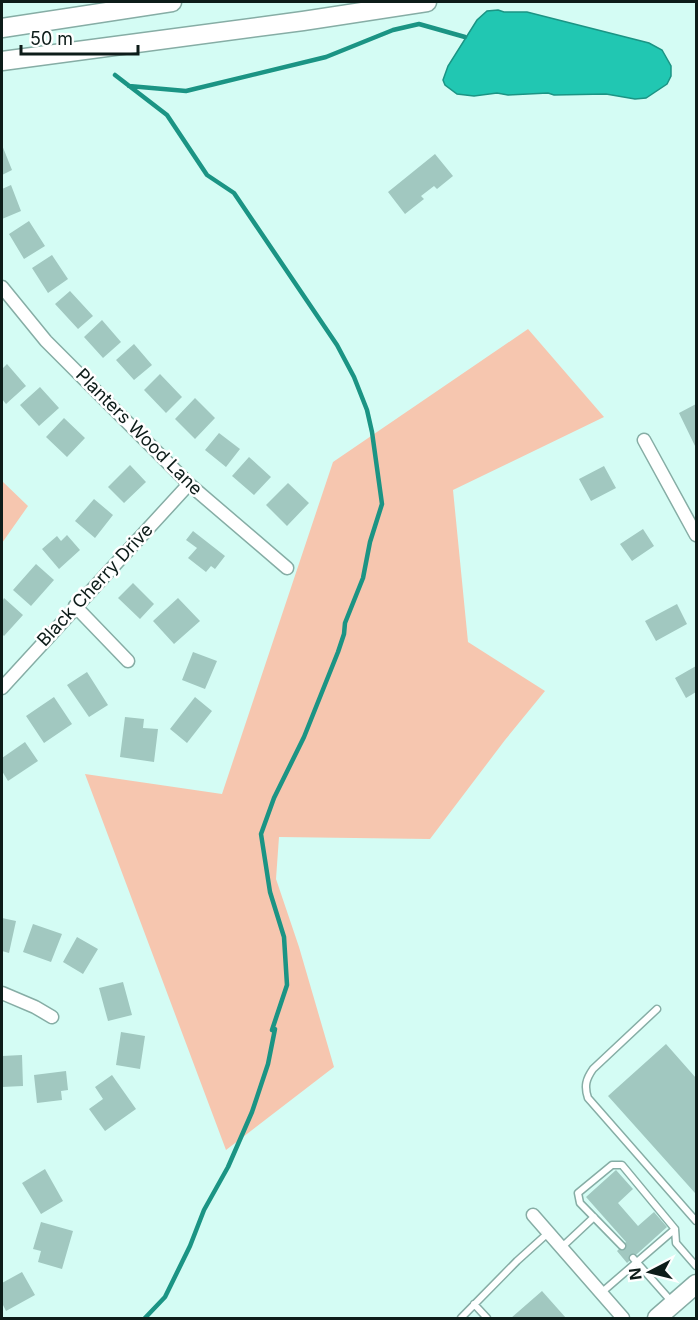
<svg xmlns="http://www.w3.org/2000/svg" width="698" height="1320" font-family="Inter,sans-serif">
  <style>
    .green { fill: #f6c6af }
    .water { fill: #21c7b2; stroke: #1b9484; stroke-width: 1.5 }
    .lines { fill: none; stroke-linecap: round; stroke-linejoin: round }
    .stream { stroke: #1b9484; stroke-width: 4.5 }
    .building { fill: #a1c8c0 }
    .lane-casing { stroke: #86ada5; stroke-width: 9 }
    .street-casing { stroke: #86ada5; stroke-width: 15 }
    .secondary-casing { stroke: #86ada5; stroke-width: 21 }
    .lane { stroke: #fff; stroke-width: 6 }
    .street { stroke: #fff; stroke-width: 12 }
    .secondary { stroke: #fff; stroke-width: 18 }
    .labels { text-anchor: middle; stroke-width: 5; stroke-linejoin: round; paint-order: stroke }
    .street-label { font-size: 18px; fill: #0d1c19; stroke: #fff }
  </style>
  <rect width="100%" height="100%" fill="#d4fcf4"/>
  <path class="green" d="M528,329L604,417L453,490L468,642L545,691L505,740L430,839L279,837L276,879L299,947L334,1067L226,1150L85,774L222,794L333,462Z
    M2,481L28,506L2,543Z"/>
  <path class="water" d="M498,10L504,12H527L649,43L662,50L671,66V76L667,84L646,98L635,99L606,94L554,95L548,93L508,95L497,93L474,96L457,94L445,85L443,80L448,66L477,20L487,11Z"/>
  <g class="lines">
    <path class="stream" d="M115,75L167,115L207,175L234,193L337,345L354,377L367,410L372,432L382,504L370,542L363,578L345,623L344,634L338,652L304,737L274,798L261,834L270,892L284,937L287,985L272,1030L275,1029L268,1064L252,1112L228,1167L204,1210L190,1246L165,1297L145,1318
      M129,86L186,91L326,57L393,30L419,24L465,37"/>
  </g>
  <path class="building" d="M2,145L12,170L2,175Z
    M435,154L453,176L437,189L434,186L421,196L424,199L405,214L388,192Z
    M11,185L21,211L2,219V189Z
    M29,221L45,246L24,259L9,234Z
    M52,255L68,279L48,293L32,268Z
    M70,291L93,316L78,329L55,304Z
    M102,320L121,342L103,358L84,337Z
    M134,344L152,365L134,380L116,360Z
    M7,364L26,386L6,404L2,399V369Z
    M160,374L182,397L166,413L144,390Z
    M40,387L59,408L39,426L20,405Z
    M195,398L215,418L195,439L175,419Z
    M696,404V448L679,413Z
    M64,418L85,438L67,457L46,437Z
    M219,433L240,449L226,467L205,450Z
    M249,457L271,477L254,495L232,476Z
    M130,465L146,482L124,503L108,487Z
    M604,466L616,488L591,501L579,479Z
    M288,483L309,503L287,526L266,505Z
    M94,499L113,515L95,538L75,521Z
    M643,529L654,546L632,561L620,544Z
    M193,531L225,556L215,569L211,566L206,572L188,558L197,548L186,540Z
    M67,535L80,550L59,569L42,549L57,536L61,541Z
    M36,564L54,580L31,606L13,590Z
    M133,583L154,604L140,619L118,598Z
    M4,598L23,615L4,636L2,634V602Z
    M178,598L200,621L174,644L153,621Z
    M677,604L687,624L656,641L645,621Z
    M193,652L217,661L205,689L182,680Z
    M696,666V692L686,698L675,678Z
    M87,672L108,705L89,717L67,685Z
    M54,697L72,724L44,743L26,716Z
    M195,697L212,711L187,743L170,729Z
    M125,717L144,719L143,728L158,729L154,762L120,757Z
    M25,742L38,761L8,781L2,771V758Z
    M2,918L16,921L9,953L2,951Z
    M33,924L62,934L51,962L23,952Z
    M77,937L98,949L83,974L63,962Z
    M123,982L132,1015L108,1021L99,988Z
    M121,1032L145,1036L140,1069L116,1065Z
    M666,1044L696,1078V1191L695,1193L608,1096Z
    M22,1055L23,1086L2,1087V1056Z
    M66,1071L68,1090L61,1091L62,1100L37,1103L34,1075Z
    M112,1075L136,1109L105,1131L89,1109L103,1099L95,1087Z
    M45,1169L63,1201L41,1214L22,1183Z
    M616,1170L633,1189L618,1203L638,1226L654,1212L667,1227L627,1263L617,1251L626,1242L586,1197Z
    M41,1222L73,1231L62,1269L38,1262L41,1251L33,1249Z
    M22,1272L35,1295L6,1311L2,1303V1283Z
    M542,1291L566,1318H511Z"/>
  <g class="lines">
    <g class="lane-casing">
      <path id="lane" d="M657,1009L593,1069C586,1079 584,1086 588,1098L696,1221
        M622,1246L580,1203L578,1193L612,1165H622L675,1229L676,1243L696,1266
        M562,1247L594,1217
        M633,1258L671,1301
        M601,1293L675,1229
        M474,1304L487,1318
        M461,1318L517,1261L548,1233"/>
    </g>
    <g class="street-casing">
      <path id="street" d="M2,287L46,341L189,484L287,568
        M644,440L696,535
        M75,606L128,661
        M2,688L189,484
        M2,993L35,1007L52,1017
        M533,1215L623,1318"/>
    </g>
    <g class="secondary-casing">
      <path id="secondary" d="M2,28L172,2
        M2,61L303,21L427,2
        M657,1318L696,1284"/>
    </g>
    <use href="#lane" class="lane"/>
    <use href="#street" class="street"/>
    <use href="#secondary" class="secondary"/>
  </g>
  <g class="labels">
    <g class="street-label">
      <text transform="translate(139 432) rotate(45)" y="6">Planters Wood Lane</text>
      <text transform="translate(95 585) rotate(-47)" y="6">Black Cherry Drive</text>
    </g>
  </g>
  <rect width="698" height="1320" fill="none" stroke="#0d1c19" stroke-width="6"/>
  <g transform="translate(650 1272) rotate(263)" stroke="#ffffff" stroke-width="4.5" paint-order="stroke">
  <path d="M0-4.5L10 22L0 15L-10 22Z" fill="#0d1c19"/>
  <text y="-9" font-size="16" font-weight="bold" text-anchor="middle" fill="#0d1c19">N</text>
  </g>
  <path d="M21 45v9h117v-9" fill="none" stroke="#0d1c19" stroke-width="3"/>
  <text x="30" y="45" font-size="18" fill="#0d1c19" stroke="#ffffff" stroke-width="4.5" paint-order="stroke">50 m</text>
</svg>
